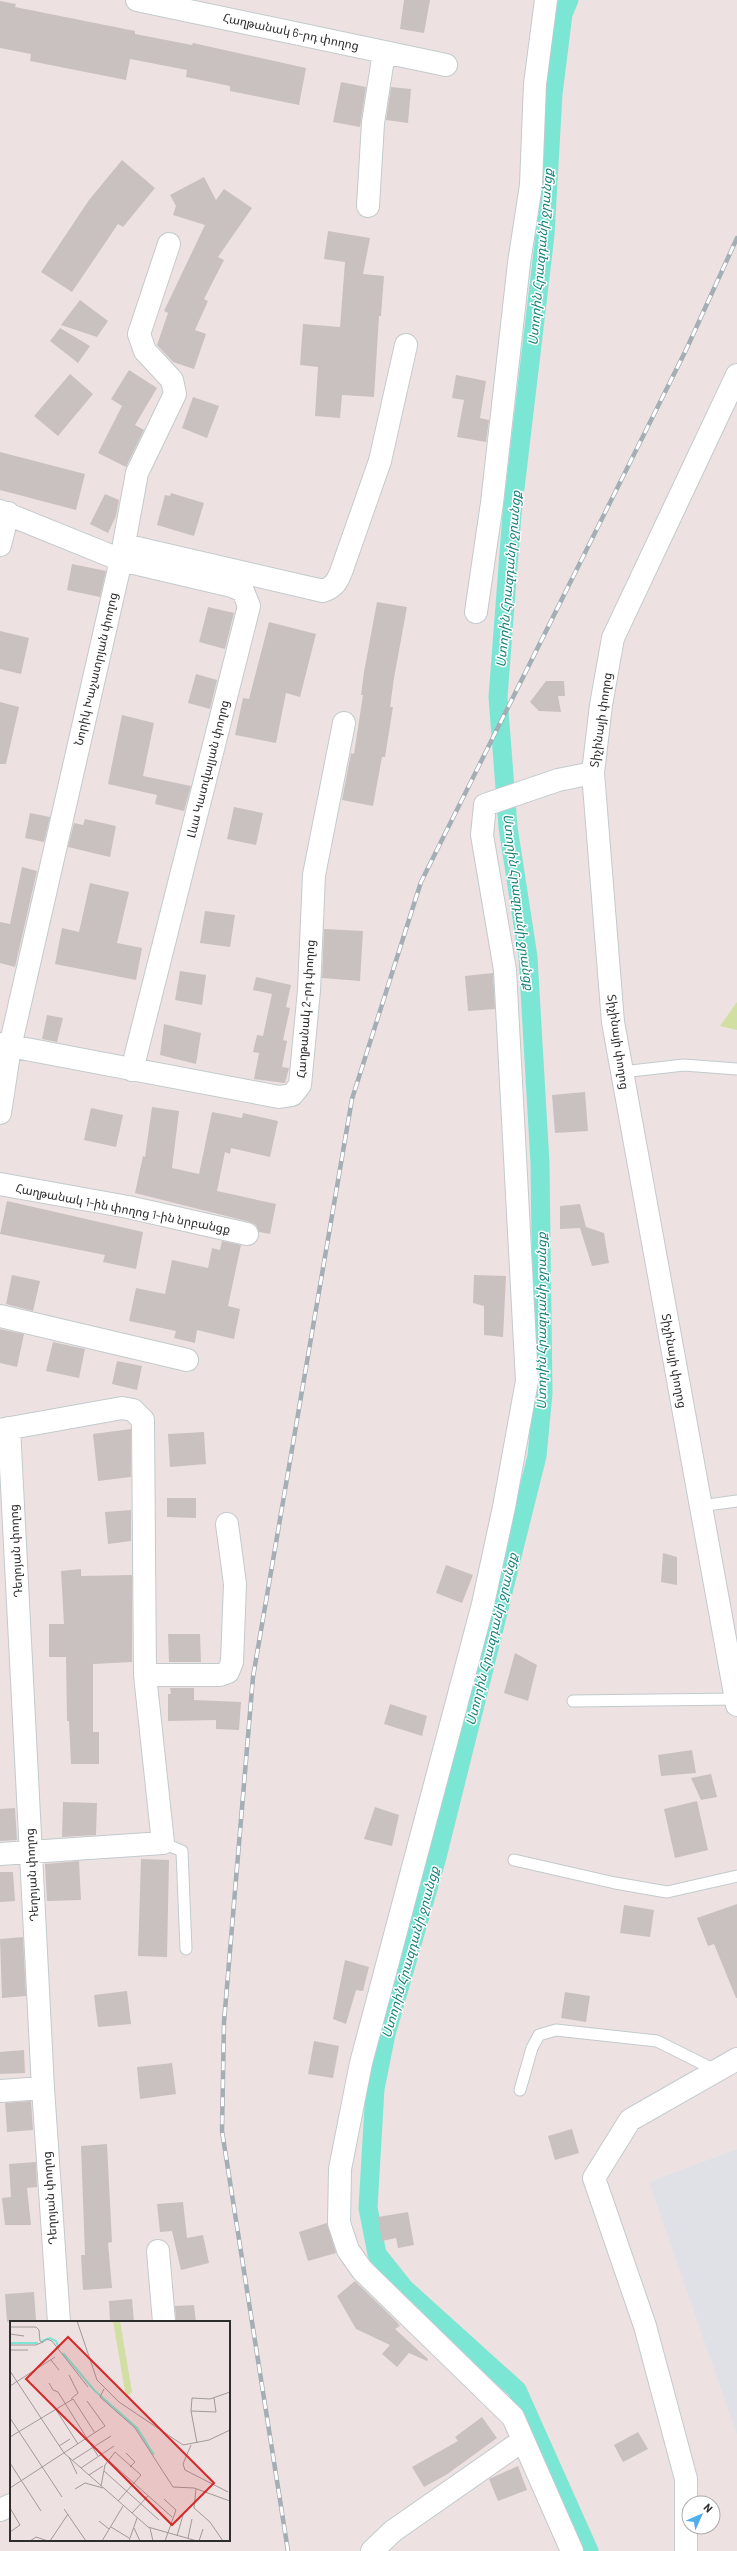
<svg xmlns="http://www.w3.org/2000/svg" width="737" height="2551" font-family="Barlow,'Noto Sans Armenian',sans-serif">
  <style>
    .industrial { fill: #e0e1e6 }
    .green { fill: #d1dfa2 }
    .lines { fill: none; stroke-linecap: round; stroke-linejoin: round }
    .canal { stroke: #7ce6d5; stroke-width: 19 }
    .building { fill: #c9c1bf }
    .service-casing { stroke: #c2cace; stroke-width: 13 }
    .minor-casing { stroke: #c2cace; stroke-width: 24 }
    .tertiary-casing { stroke: #c2cace; stroke-width: 24 }
    .service { stroke: #fff; stroke-width: 11 }
    .minor { stroke: #fff; stroke-width: 22 }
    .tertiary { stroke: #fff; stroke-width: 22 }
    .rail-casing { stroke: #a3aeb5; stroke-width: 4.5 }
    .rail { stroke: #fff; stroke-width: 3; stroke-dasharray: 9; stroke-linecap: butt }
    .labels { text-anchor: middle; stroke-width: 3; stroke-linejoin: round; paint-order: stroke }
    .street-label { font-size: 12px; fill: #2d2d2d; stroke: #fff }
    .water-label { font-size: 13px; font-style: italic; fill: #178279; stroke: #fff }
    .inset-river { fill: none; stroke: #7ce6d5; stroke-width: 2 }
    .inset-road { fill: none; stroke: #a09a99; stroke-width: 1 }
    .view { fill: #d62828; fill-opacity: 0.15; stroke: #d62828; stroke-width: 2 }
    .inset-edge { fill: none; stroke: #2d2d2d; stroke-width: 2 }
  </style>
  <rect width="100%" height="100%" fill="#ede2e1"/>
  <path class="industrial" d="M737,2149V2435L649,2182Z"/>
  <path class="green" d="M737,1002V1030L720,1026Z"/>
  <g class="lines">
    <path class="canal" d="M569,0L563,14L553,94L545,235L512,514L498,697L508,827L528,957L540,1163L543,1393L537,1456L437,1857L386,2034L375,2089L368,2208L377,2254L404,2288L517,2390L589,2551"/>
  </g>
  <path class="building" d="M404,0H430L424,33L400,29Z
    M0,1L16,4L15,7L135,31V34L192,45L193,43L306,68L299,105L230,91V86L186,77L187,70L130,59L126,80L30,61L31,54L0,48Z
    M341,82L366,87L360,127L333,122Z
    M391,87L411,89L408,123L386,120Z
    M122,160L155,188L123,227L118,224L72,292L41,272L89,200Z
    M204,177L216,200L224,189L252,208L218,257L224,260L204,299L208,301L195,330L206,334L194,369L173,362L157,345L168,313L164,311L205,225L173,215L176,206L170,195Z
    M328,231L370,238L363,274L384,276L381,316H379L374,397L342,395L340,418L315,416L318,367L300,365L303,324L340,327L345,262L324,259Z
    M80,300L108,321L97,337L61,325Z
    M60,328L90,346L78,363L50,341Z
    M129,370L157,388L135,425L144,430L126,467L98,453L122,406L111,399Z
    M70,374L93,394L58,436L34,416Z
    M456,375L486,381L480,418L489,420L486,442L457,437L464,400L452,398Z
    M193,397L219,406L207,438L182,428Z
    M0,452L85,474L76,510L0,490Z
    M171,493L204,503L194,536L157,525L165,495L170,496Z
    M105,494L119,500L116,516L108,533L90,524Z
    M72,564L106,571L100,597L67,590Z
    M377,602L407,607L394,678L390,707H393L385,757H382L373,806L342,800L351,753L354,754L363,695H361L364,672Z
    M208,607L234,613L225,649L199,642Z
    M269,622L316,634L300,697L286,693L276,743L235,735L243,698L249,699Z
    M0,631L29,638L21,674L0,669Z
    M196,674L217,680L210,709L188,703Z
    M546,681H564L565,696H558L561,712L539,711L530,702Z
    M0,702L19,707L6,764H0Z
    M122,715L154,723L143,776L191,786L184,811L155,804L157,795L108,784Z
    M234,807L263,813L256,845L227,839Z
    M30,813L50,817L44,842L25,838Z
    M85,819L116,826L110,857L68,847L74,823L83,825Z
    M22,867L37,871L15,967L0,963V922L10,924Z
    M90,883L129,892L117,943L142,948L136,980L55,964L62,928L79,932Z
    M205,911L235,915L230,947L200,943Z
    M324,929L363,931L360,981L322,978Z
    M180,971L206,975L202,1005L175,1000Z
    M493,973L495,1009L468,1011L465,976Z
    M256,977L291,985L286,1007L290,1008L283,1040L287,1041L282,1067L289,1068L285,1083L254,1079L259,1053L253,1052L257,1035L263,1036L272,994L253,990Z
    M47,1015L63,1018L57,1042L42,1039Z
    M164,1024L201,1033L196,1064L160,1055Z
    M585,1092L588,1131L555,1133L552,1095Z
    M152,1107L179,1111L172,1168L199,1174L212,1112L242,1118L243,1113L278,1121L270,1157L231,1148L230,1154L225,1152L217,1191L276,1204L270,1234L259,1232L256,1225L250,1222L135,1193L143,1156L145,1157Z
    M91,1108L123,1115L116,1147L84,1140Z
    M7,1201L143,1232L136,1269L103,1262L105,1255L0,1234Z
    M580,1204L586,1227L604,1233L609,1263L592,1266L580,1228L560,1229V1206Z
    M222,1241L241,1245L228,1306L240,1309L234,1339L197,1330L195,1343L174,1338L176,1331L129,1321L136,1288L165,1294L172,1260L208,1268L212,1248L220,1250Z
    M12,1275L40,1281L33,1311L6,1304Z
    M474,1275L506,1276L503,1337L484,1335V1306L473,1303Z
    M0,1329L24,1334L17,1367L0,1363Z
    M53,1342L85,1349L79,1378L46,1371Z
    M117,1361L142,1366L137,1390L112,1384Z
    M131,1429V1477L98,1481L93,1434Z
    M204,1432L206,1464L170,1467L168,1434Z
    M167,1498H196V1518L167,1517Z
    M131,1510V1541L108,1544L105,1512Z
    M663,1553L677,1557V1585L661,1582Z
    M446,1565L473,1575L462,1603L436,1593Z
    M81,1569V1576L132,1575V1662L93,1664V1732H99V1764H71L69,1721H67L66,1657H49V1624H64L61,1571Z
    M168,1634H200L201,1662H169Z
    M515,1653L537,1665L528,1701L504,1693Z
    M170,1688H194V1700L241,1702L239,1730L216,1729V1720L168,1721V1694H171Z
    M390,1704L427,1716L422,1736L384,1724Z
    M692,1750L696,1773L661,1776L658,1755Z
    M711,1774L717,1797L701,1800L691,1778Z
    M697,1801L708,1850L675,1858L664,1809Z
    M63,1802L97,1803L96,1835L62,1837Z
    M375,1807L399,1815L392,1846L364,1839Z
    M15,1808L17,1840L0,1841V1809Z
    M141,1859L169,1860L167,1957L138,1956Z
    M79,1861L81,1900L47,1901L45,1864Z
    M0,1872H13L15,1901L0,1902Z
    M737,1904V1998H736L714,1944L708,1946L697,1918Z
    M624,1905L654,1910L650,1937L620,1933Z
    M23,1937L26,1996L2,1998L0,1939Z
    M345,1960L369,1967L363,1991L356,1990L346,2024L333,2019Z
    M127,1991L131,2024L98,2027L94,1995Z
    M565,1992L590,1996L586,2022L561,2018Z
    M314,2041L339,2046L333,2078L308,2074Z
    M24,2050L25,2073L0,2074V2052Z
    M172,2063L176,2094L140,2099L137,2067Z
    M31,2101L33,2130L7,2132L5,2103Z
    M572,2129L579,2153L555,2160L548,2136Z
    M107,2144L112,2242L108,2243L112,2288L83,2290L81,2255H85L81,2146Z
    M36,2162L37,2187L27,2188L31,2225H5L2,2198L11,2197L9,2164Z
    M183,2202L187,2238L203,2235L209,2263L181,2270L172,2231L160,2232L157,2204Z
    M408,2212L414,2245L398,2248L396,2238L382,2241L378,2217Z
    M327,2223L336,2253L308,2261L299,2232Z
    M355,2281L396,2321L400,2326L395,2329L428,2359L427,2361L409,2353L397,2367L382,2354L390,2345L356,2329L337,2296Z
    M34,2292L36,2320L7,2322L5,2294Z
    M132,2299L134,2322H110L109,2301Z
    M194,2305L196,2322H176L175,2306Z
    M482,2417L497,2438L446,2475L424,2487L412,2467L458,2441L455,2437Z
    M638,2432L648,2449L623,2462L614,2445Z
    M518,2466L527,2490L498,2501L489,2479Z"/>
  <g class="lines">
    <g class="service-casing">
      <path id="service" d="M622,1072L684,1065L737,1069
        M700,1506L737,1501
        M573,1701L736,1699
        M163,1843L182,1851L186,1949
        M514,1860L615,1883L667,1892L737,1876
        M520,2090L532,2048L539,2035L556,2030L657,2041L717,2071"/>
    </g>
    <g class="minor-casing">
      <path id="minor" d="M137,0L446,65
        M368,206L373,123L384,52
        M0,511L121,560L232,586L243,591L249,606L132,1070
        M0,545L8,513
        M124,545L323,591C334,587 337,582 341,572L380,461L406,345
        M476,612L492,503L519,263L531,185L535,84L546,0
        M0,1044L279,1097L292,1095L300,1085L309,990L314,875L344,723
        M0,1113L10,1047L121,560L137,473L175,394L172,380L145,351L139,334L169,244
        M0,1184L128,1207L247,1234
        M0,1316L187,1360
        M9,1428L43,2088L59,2322
        M0,1430L122,1408L133,1410L143,1420L145,1675L163,1843L0,1854
        M145,1675H220L228,1672L232,1662L235,1584L227,1524
        M0,2091L43,2088
        M158,2251L164,2322
        M0,2510L11,2505
        M372,2551L393,2531L522,2441
        M572,2551L513,2417L362,2270L348,2250L339,2223L340,2169L361,2063L483,1604L504,1507L527,1381L505,970L482,835L485,805L558,780L593,773
        M686,2551V2479L645,2326L594,2178L630,2120L737,2059"/>
    </g>
    <g class="tertiary-casing">
      <path id="tertiary" d="M737,375L613,638L601,705L593,773L613,1022L737,1705"/>
    </g>
    <use href="#service" class="service"/>
    <use href="#minor" class="minor"/>
    <use href="#tertiary" class="tertiary"/>
    <g class="rail-casing">
      <path id="rail" d="M288,2551L222,2131L224,2022L253,1677L352,1099L421,882L686,350L737,238"/>
    </g>
    <use href="#rail" class="rail"/>
  </g>
  <g class="labels">
    <g class="street-label">
      <text transform="translate(291 32) rotate(12)" y="4">Հաղթանակ 6-րդ փողոց</text>
      <text transform="translate(96 669) rotate(-77)" y="4">Նորիկ Խաչատրյան փողոց</text>
      <text transform="translate(601 720) rotate(-82)" y="4">Տիչինայի փողոց</text>
      <text transform="translate(208 769) rotate(-76)" y="4">Լևա Կատվալյան փողոց</text>
      <text transform="translate(306 1009) rotate(-86)" y="4">Հաղթանակ 2-րդ փողոց</text>
      <text transform="translate(618 1042) rotate(82)" y="4">Տիչինայի փողոց</text>
      <text transform="translate(123 1209) rotate(11)" y="4">Հաղթանակ 1-ին փողոց 1-ին նրբանցք</text>
      <text transform="translate(674 1361) rotate(80)" y="4">Տիչինայի փողոց</text>
      <text transform="translate(16 1551) rotate(-93)" y="4">Դեղոյան փողոց</text>
      <text transform="translate(32 1875) rotate(-93)" y="4">Դեղոյան փողոց</text>
      <text transform="translate(50 2198) rotate(-94)" y="4">Դեղոյան փողոց</text>
    </g>
    <g class="water-label">
      <text transform="translate(540 257) rotate(-85)" y="5">Ստորին Հրազդանի ջրանցք</text>
      <text transform="translate(508 579) rotate(-85)" y="5">Ստորին Հրազդանի ջրանցք</text>
      <text transform="translate(519 902) rotate(83)" y="5">Ստորին Հրազդանի ջրանցք</text>
      <text transform="translate(541 1321) rotate(-90)" y="5">Ստորին Հրազդանի ջրանցք</text>
      <text transform="translate(491 1639) rotate(-76)" y="5">Ստորին Հրազդանի ջրանցք</text>
      <text transform="translate(410 1952) rotate(-74)" y="5">Ստորին Հրազդանի ջրանցք</text>
    </g>
  </g>
  <g transform="translate(10 2321)">
    <rect width="220" height="220" fill="#ede2e1"/>
    <path d="M103,0H110L122,71L116,76Z" fill="#d1dfa2"/>
    <path class="inset-river" d="M32,20L40,17L46,20L49,27M0,22H28M53,32L84,69L127,107L144,134"/>
    <path class="inset-road" d="M67,0L87,59L109,81L173,124L199,119L220,109M0,6H26L29,9L30,20L33,21L26,24H0M0,13L14,15M33,21L37,18L42,20L78,66M0,29H18M41,39L49,49M0,50L54,132L138,206L187,220M59,54L68,72L61,78M39,62L43,69L48,71L88,135M0,65L45,36M94,68L90,76L125,107L163,166L184,167L220,180M45,87L68,123M181,90L206,91L204,77M0,97L52,176M0,116L63,78L85,112M187,122L181,90L182,77L200,78L220,71M181,124L173,143L175,149L218,171M49,125L60,118M116,132L125,141L120,146M59,136L67,153M63,139L101,115M98,139L162,196M0,142L31,190M71,147L104,125M94,150L149,199M79,154L93,145M91,165L95,144L105,131L131,154L108,180M0,167L95,105L77,80M65,168L75,162L93,167M186,168L184,187L200,201L213,220M154,178L166,189L155,220M0,187L10,204L0,211M54,188L76,220M122,192L138,175M89,200L99,208M101,206L119,217M124,207L130,220M140,207L143,220M167,215L173,194M178,217L182,198M20,220L26,216L38,220M40,220L58,193M92,220L113,185M119,220L127,197M189,220L193,208"/>
    <path class="view" d="M58,16L204,162L162,204L16,58Z"/>
    <rect width="220" height="220" class="inset-edge"/>
  </g>
  <g transform="translate(701 2515) rotate(45)"><circle r="19" fill="#ffffff" stroke="#ababab"/>
  <path d="M0-3L7 15L0 10L-7 15Z" fill="#4eafed"/>
  <text y="-6" font-size="11" font-weight="bold" text-anchor="middle" fill="#2d2d2d">N</text>
  </g>
</svg>
